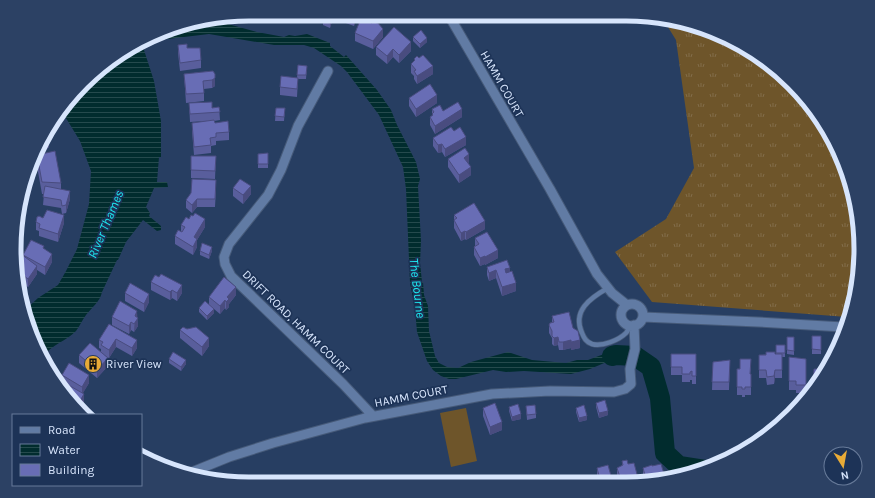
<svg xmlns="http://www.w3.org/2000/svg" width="875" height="498" font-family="Karla,sans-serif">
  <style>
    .grass { fill: url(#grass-tufts) }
    .pitch { fill: #6e552a }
    .water { fill: url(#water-rules) }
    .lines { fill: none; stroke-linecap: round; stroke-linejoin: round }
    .river { stroke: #012c2e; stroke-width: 20 }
    .service-casing { stroke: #465a79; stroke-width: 6 }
    .minor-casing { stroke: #465a79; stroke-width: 11 }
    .service { stroke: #617ba4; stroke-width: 4.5 }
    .minor { stroke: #617ba4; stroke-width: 9 }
    .wall { fill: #595e9c }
    .shaded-wall { fill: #494c7f }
    .building { fill: #686db5; stroke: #494c7f }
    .labels { text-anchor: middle; stroke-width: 3.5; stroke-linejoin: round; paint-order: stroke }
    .street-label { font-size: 12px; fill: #d7e5fc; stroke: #1d3357 }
    .poi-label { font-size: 12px; fill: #d7e5fc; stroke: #1d3357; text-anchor: start }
    .water-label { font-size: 13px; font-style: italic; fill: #1de8f0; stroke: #1d3357 }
    .rim { fill: none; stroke: #d7e5fc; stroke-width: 5 }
  </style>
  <defs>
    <pattern id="grass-tufts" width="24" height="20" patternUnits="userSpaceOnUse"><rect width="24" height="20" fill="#6e552a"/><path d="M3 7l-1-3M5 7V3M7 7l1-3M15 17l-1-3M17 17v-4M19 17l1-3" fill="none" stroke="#826d4a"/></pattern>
    <pattern id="water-rules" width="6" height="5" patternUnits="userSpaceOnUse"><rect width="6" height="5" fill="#012c2e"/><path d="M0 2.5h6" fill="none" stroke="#254a4d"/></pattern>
  </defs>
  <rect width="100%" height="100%" fill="#273e62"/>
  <path class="grass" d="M663,19L702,27L756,53L821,118L856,203L857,295L847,317L652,302L615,252L666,219L694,168L676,40Z"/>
  <path class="pitch" d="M466,408L477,461L451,467L440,413Z"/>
  <path class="water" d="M206,21H209L210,24L228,22V24L257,32L284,37L289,35L295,36L307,34L330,43V46L344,57L346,55L377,90L391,110L397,125L416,162L420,179L418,186L421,241L420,263L422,282H423L424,295L428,306L429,331L435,356L439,363L447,367L458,368L471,362L508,352L532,360L566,363L577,360H588L604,354L613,352L626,350L634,353L632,361L625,359L609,361L590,369L571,374L524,371L506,372L493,370L456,379H449L441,376L433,370L427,361L417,332L415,309L410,283L406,189L403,167L379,115L347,72L341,66L314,48L304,45H274L209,34L159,40L145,44L144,50L154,81L161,121V157H159L157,182H167L168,187L154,188L146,207L150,213L149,216L161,226V230L157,231L143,220L126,242L118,260H117L102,292C100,302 92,307 86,315C82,320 80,326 76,331C66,341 53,344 43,356L27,325L24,311L38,298L58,285L66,271L77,249L89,204L91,171L80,141L61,110L106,62L170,28L190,24L191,26L207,24Z"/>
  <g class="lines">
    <path class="river" d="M612,356L616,355L635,356L651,367L660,398L665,453L679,466L705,470"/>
    <g class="service-casing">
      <path id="service" d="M608,288C590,298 572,311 582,333C584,338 586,342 592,344C602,347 619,340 626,333C628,331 629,327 631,325"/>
    </g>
    <g class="minor-casing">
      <path id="minor" d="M448,14L550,189L597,274L612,293L627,305
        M328,71L298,126L281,170L268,195L229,244L224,257L225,264L231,276L343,384L373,416
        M621 315a11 11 0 1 1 22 0a11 11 0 1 1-22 0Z
        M643,317L758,322L843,327
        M187,474L229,457L273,443L365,418L492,394L550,391L614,392L625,389L631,384L630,369L635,349L634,325"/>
    </g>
    <use href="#service" class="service"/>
    <use href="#minor" class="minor"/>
  </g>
  <path class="wall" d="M334,14L330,28L323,25V21Z
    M343,14H358L354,26L343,22Z
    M355,33L383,37L373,49L355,41Z
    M413,37L427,42L420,48L413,41Z
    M178,45L187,48L201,60V68L180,71L178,53Z
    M376,47L411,51L399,63L393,57L387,64L376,55Z
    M419,58L433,74L417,84L414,79V76L411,73V64L414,62V59Z
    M298,65L307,66L306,79H298L297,97L280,95V87L297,78Z
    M213,71L215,86L212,88L204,89V101L186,103L184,74Z
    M409,98L437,103L416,117L409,106Z
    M189,103L212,108L219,107L220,120L214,121L215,123L229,132V140L216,141V145L211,146V153L194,155L192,131V123L206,121L190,122Z
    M276,108H285L284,121H275Z
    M432,109L443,111L462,117L435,134L430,125V117L432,116Z
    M454,131L466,145L445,157L442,152L438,153L433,146V138Z
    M46,135L49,147L40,154L61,183V189L70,199L66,213L62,214L61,208L43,205L44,194H42L37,166V156L36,157Z
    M268,153V168H258V154Z
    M191,156H216L215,179L191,178Z
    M448,159L469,162L468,163L471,175L459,183L448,167Z
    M233,188L251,194L243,204L233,196Z
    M216,189L215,207H197L192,213L186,208V200Z
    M454,215L485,229L466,240L465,239L461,241L454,228Z
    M189,219L205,227L197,240V247L193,255L175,244V236L181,232V225Z
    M36,222L64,223L58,242L39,236V231L36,230Z
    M475,238L498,258L485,265V264L480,266L474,255V247L475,246Z
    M44,249L52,262L45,275L37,270V274L28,287L19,280L15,254L23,256V255Z
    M200,251H212L209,259L200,255Z
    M487,267L510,272L516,291L502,296L496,278L489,281L487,275Z
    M151,282L182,293L177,301L172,298L170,300L151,290Z
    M125,293L149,302L144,312L125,301Z
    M236,295L229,304V307L226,310L225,308L220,314L214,309V313L207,320L199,312V308L209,304V297Z
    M552,316L573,328L580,348L571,350V348L563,350H559L558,345L554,346L552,344V338L549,333V325L552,322Z
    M112,317H137L138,326L134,332L131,330L129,334L112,325Z
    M109,324L137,348L132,356L116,347L109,358L104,355L108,366L97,378L79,363V355L101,352V349L99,348V340Z
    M180,330L209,346L202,356L180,338Z
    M812,336H821V354H812Z
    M787,337H794V355L787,354Z
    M776,345H785V357H782V378H775L774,384L767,385L766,378H759V355L776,354Z
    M671,354H696V384H692V380H690V382H682V375H671Z
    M789,357L806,359V393H796V390H789Z
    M169,359L186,364L181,371L169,363Z
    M730,360L729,390H712L713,362Z
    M751,367L750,374H751V395H745V397H742V395H737V369Z
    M62,375L89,383L82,394L84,402L62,381Z
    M596,403L608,415L599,418L596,407Z
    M526,406L536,414V418L527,420Z
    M509,407L521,419L512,421L509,411Z
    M483,408L502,430L490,435L483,416Z
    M576,408L587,420L579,422L576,412Z
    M622,461L628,464L638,478L641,483H619L617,476V468L622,466Z
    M652,466L664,474L677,476L645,483L643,476V468Z
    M597,468L613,483H599L597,476Z"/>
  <path class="shaded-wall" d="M333,14H334V15L330,28V23Z
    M356,14H358L354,26V17Z
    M383,29V37L373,49V41Z
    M427,38V42L420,48V44Z
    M411,42V51L399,63V55Z
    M393,49V57L387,64V56Z
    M433,66V74L417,84V76Z
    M215,78V86L212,88V80Z
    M437,95V103L416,117V109Z
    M462,109V117L435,134V126Z
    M466,137V145L445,157V149Z
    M49,139V147L36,157L42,144Z
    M442,144V152L438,153V145Z
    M469,154V162L464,166V158Z
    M471,167V175L459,183V175Z
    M251,186V194L243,204V195Z
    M70,191V199L66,213V205Z
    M197,199V207L192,213V205Z
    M64,215V223L58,242V234Z
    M205,219V227L197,240V247L193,255L194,237Z
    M485,221V229L466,240V232Z
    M465,231V239L461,241V233Z
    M212,247V251L209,259V255Z
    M498,250V258L485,265V257Z
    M52,254V262L45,275V267Z
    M485,256V264L480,266V258Z
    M37,266V274L28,287V279Z
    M510,268V276L505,277V269Z
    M496,270V278L489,281V273Z
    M516,283V291L502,296V287Z
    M182,285V293L177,301V293Z
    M236,287V295L229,304V307L226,310V302L227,297Z
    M172,290V298L170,300V292Z
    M149,294V302L144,312V304Z
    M225,300V308L220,314V306Z
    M214,309V313L207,320V316Z
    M137,311L138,326L134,332L135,316Z
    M131,322V330L129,334V326Z
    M558,337V345L554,346V338Z
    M209,338V346L202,356V347Z
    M116,339V347L109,358V350Z
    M137,340V348L132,356V348Z
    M571,340V348L563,350V342Z
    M580,340V348L571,350V342Z
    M108,358V366L97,378V370Z
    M186,360V364L181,371V367Z
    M775,370V378L774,384V376Z
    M89,375V383L82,395V387Z
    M84,394V402L80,408L77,406Z
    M608,411V415L599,418V413Z
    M521,414V419L512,421V417Z
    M587,416V420L579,422V418Z
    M502,422V430L490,435V427Z"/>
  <path class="building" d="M326,14H333L330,23L323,21Z
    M345,14H356L354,17Z
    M361,18L372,23L373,22L378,23L383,29L373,41L355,33Z
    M394,27L411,42L399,55L393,49L387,56L376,47Z
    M421,30L427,38L420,44L413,37Z
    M187,44V48H200L201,60L180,63L178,45Z
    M423,55L433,66L417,76L414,71L416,70L411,64L415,60L414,59L417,56L419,58Z
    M298,65L307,66L306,75H297Z
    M213,71L215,74V78L212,80L203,81L204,93L186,94L184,74Z
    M281,76L298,78L297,89L280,87Z
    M430,84L437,95L416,109L409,98Z
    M212,102V108L219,107L220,112L190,114L189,103Z
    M458,102L462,109L435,126L430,117L433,115L432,114L434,112L432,109L440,105L443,111Z
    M276,108H285L284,117L275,116Z
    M214,120L215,123L228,121L229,132L216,133V137L210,138L211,145L194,147L192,123Z
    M451,127L454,131L460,127L466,137L445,149L442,144L438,145L433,138Z
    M46,135L49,139L42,144Z
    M465,148L469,154L464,158L471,167L459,175L448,159Z
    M55,151L61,183L42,182L37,155Z
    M268,153V164H258V154Z
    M191,156H216L215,171L191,170Z
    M192,179L216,180L215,199H197L192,205L186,200L191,193Z
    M240,179L251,186L243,195L233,188Z
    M45,186L70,191L66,205L62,206L61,200L43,197Z
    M474,203L485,221L466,232L465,231L461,233L454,220L457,218L454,215Z
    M47,210L64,215L58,234L39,228L40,224L36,222L37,217L39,216L43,218Z
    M195,213L205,219L194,237L197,239L193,247L175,236L178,230L182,232L185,227L181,225L186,217L189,219L191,215L193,216Z
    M487,232L498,250L485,257V256L480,258L474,247L479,244L475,238Z
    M31,240L44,246L43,248L52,254L45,267L23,255Z
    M202,243L212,247L209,255L200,251Z
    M17,251L37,266L28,279L18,271L15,254Z
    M507,260L510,268L505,269L506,273L512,271L516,283L502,287L496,270L489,273L487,267Z
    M161,274L182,285L177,293L172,290L170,292L151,282L155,275L159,277Z
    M224,277L236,287L227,297L229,299L226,302L225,300L220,306L209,297Z
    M130,283L149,294L144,304L125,293Z
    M120,301L137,311L135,316L138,318L134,324L131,322L129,326L112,317Z
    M205,301L214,309L207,316L199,308Z
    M569,312L573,328L578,331L580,340L571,342V340L563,342H559L558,337L554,338L552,336V331L549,325L550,323L554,322L552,316Z
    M109,324L137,340L132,348L116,339L109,350L101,345L103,342L99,340Z
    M183,327L187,329L196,327L209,338L202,347L180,330Z
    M812,336H821V350L812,349Z
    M787,337H794V351L787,350Z
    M90,343L108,358L97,370L79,355Z
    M776,345H785V353H776Z
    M173,352L186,360L181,367L169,359Z
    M766,352H775V354H782V370H775L774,376L767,377L766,370H759V355H766Z
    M671,354H696V376H692V371L690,372V374H682V367H671Z
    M789,357L806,359V385H796V381H789Z
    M740,359H751L750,374H751V387H745V389H742V387H737V369H740Z
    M730,360L729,382H712L713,362Z
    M69,363L89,375L82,387L62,375Z
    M814,369H823V375L822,379L813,389Z
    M58,379L84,394L77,406L63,392L57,381Z
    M605,400L608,411L599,413L596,403Z
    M495,403L502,422L490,427L483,408Z
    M518,404L521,414L512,417L509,407Z
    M535,405L536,414L527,415L526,406Z
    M584,405L587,416L579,418L576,408Z
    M627,460L628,464L634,463L638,478L640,477L641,483H622L617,468L623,465L622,461Z
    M661,464L664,474L676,471L677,476L647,482L643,468L652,465V466Z
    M608,465L613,483H601L597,468Z"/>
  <defs>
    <g id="building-disc" transform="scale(0.9)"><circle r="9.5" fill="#e8ab37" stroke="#1d3357"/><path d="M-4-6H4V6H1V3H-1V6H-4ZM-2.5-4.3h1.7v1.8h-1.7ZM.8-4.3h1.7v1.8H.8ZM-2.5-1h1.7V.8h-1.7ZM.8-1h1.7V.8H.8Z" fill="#111"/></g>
  </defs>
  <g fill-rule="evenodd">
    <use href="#building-disc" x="93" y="364"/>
  </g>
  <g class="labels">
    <g class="street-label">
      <text transform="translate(502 84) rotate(60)" y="4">HAMM COURT</text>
      <text transform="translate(296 322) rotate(44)" y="4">DRIFT ROAD, HAMM COURT</text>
      <text transform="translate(411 396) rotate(-11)" y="4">HAMM COURT</text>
    </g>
    <g class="poi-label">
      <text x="106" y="368">River View</text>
    </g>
    <g class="water-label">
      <text transform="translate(105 224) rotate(-67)" y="5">River Thames</text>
      <text transform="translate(418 288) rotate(83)" y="5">The Bourne</text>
    </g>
  </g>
  <path d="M0 0H875V498H0ZM249 21H626A228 228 0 0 1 854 249V249A228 228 0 0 1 626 477H249A228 228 0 0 1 21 249V249A228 228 0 0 1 249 21Z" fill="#2c4164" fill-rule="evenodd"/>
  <path class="rim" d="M249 21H626A228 228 0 0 1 854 249V249A228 228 0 0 1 626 477H249A228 228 0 0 1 21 249V249A228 228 0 0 1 249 21Z"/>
  <rect x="12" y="414" width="130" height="72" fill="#1d3357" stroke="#677a99"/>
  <rect x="20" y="427" width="20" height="6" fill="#617ba4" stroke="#677a99"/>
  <text x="48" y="434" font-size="12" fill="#d7e5fc">Road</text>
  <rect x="20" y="444" width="20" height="12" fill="url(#water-rules)" stroke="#677a99"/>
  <text x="48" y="454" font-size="12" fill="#d7e5fc">Water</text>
  <rect x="20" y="464" width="20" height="12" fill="#686db5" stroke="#677a99"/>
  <text x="48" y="474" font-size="12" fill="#d7e5fc">Building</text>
  <g transform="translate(843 466) rotate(169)"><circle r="19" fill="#1d3357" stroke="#677a99"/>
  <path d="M0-3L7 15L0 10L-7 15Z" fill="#e8ab37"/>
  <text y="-6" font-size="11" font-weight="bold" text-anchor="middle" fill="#d7e5fc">N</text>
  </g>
</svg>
